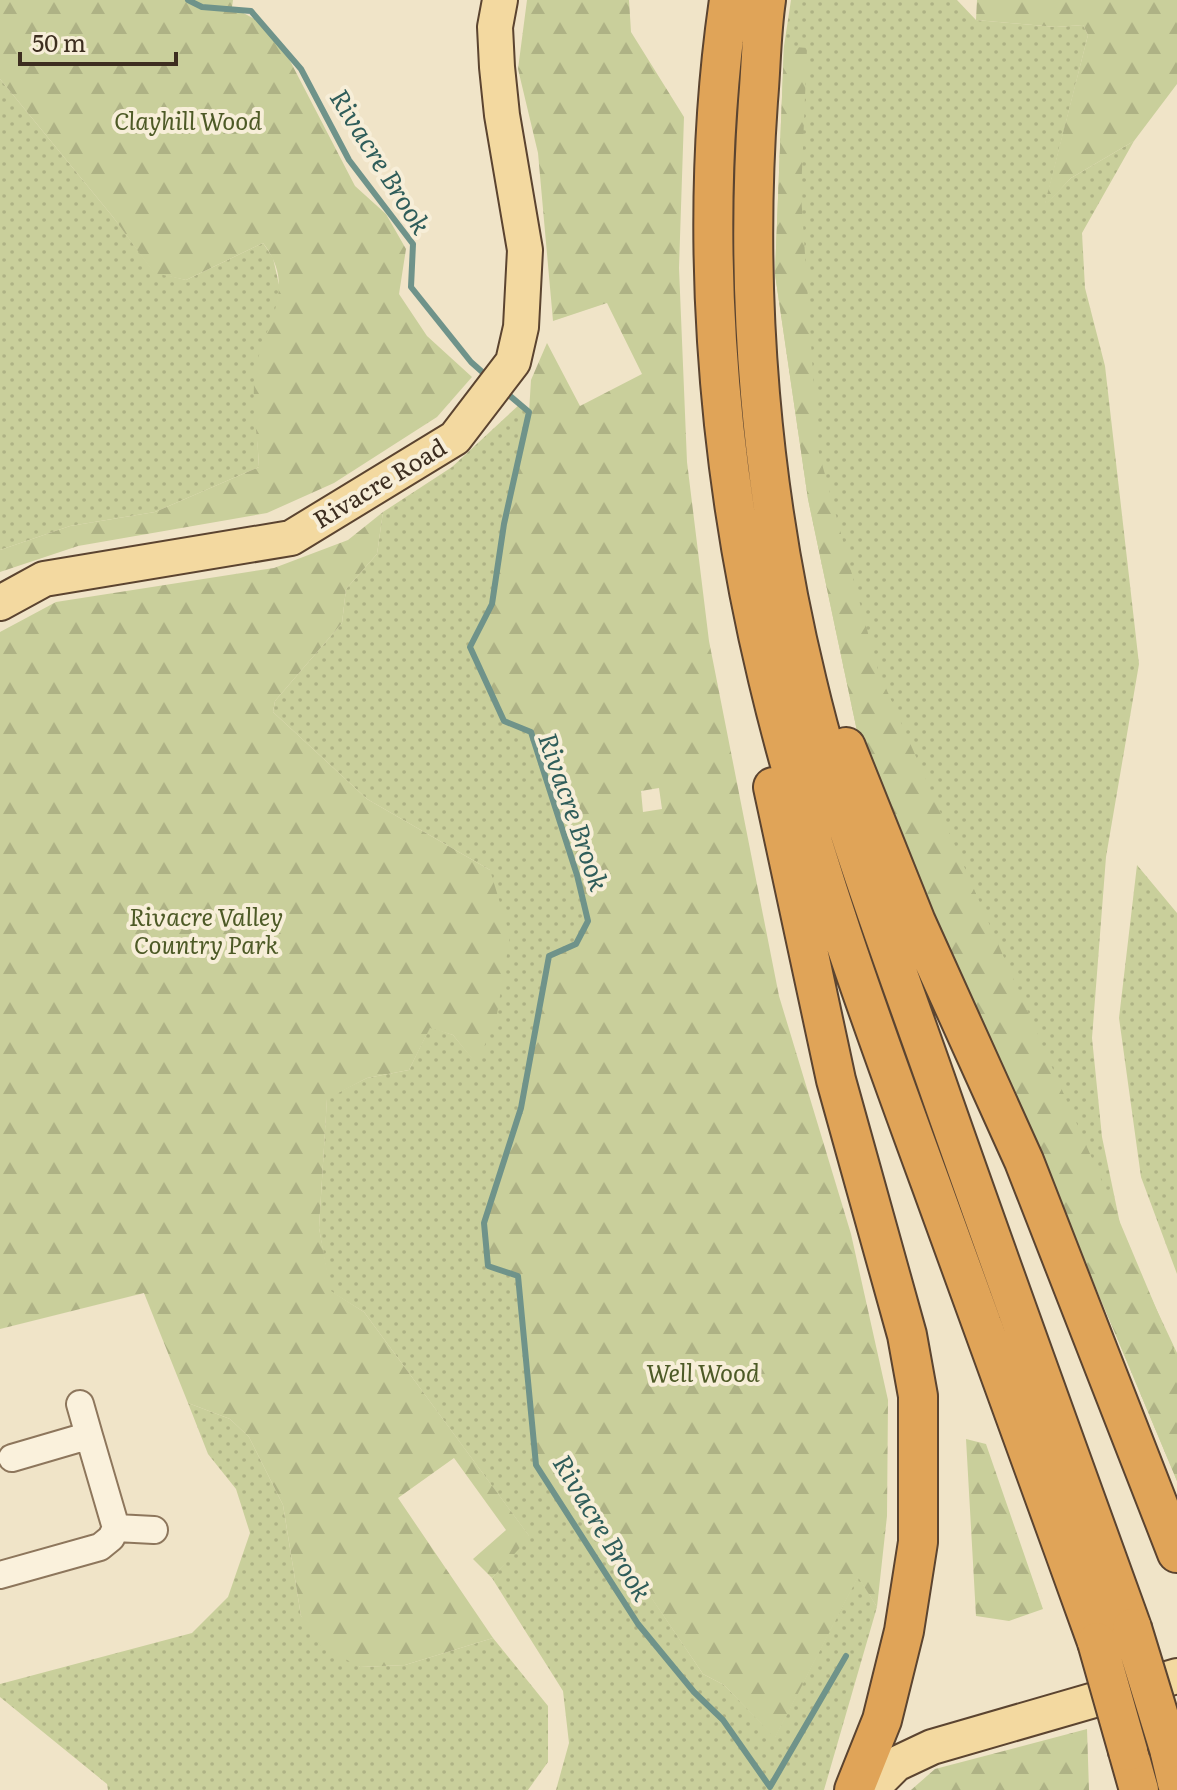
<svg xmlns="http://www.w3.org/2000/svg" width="1177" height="1790" font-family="Literata,serif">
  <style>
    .grass { fill: url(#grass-dots) }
    .forest { fill: url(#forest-firs); fill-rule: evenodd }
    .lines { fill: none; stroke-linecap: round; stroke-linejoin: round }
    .stream { stroke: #6f938a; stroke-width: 6 }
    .minor-casing { stroke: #8d765c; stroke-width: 30 }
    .major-casing { stroke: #5b4430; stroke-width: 38 }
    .highway-casing { stroke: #5b4430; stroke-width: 42 }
    .minor { stroke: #faf1dc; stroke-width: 26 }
    .major { stroke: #f3d9a0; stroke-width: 34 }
    .highway { stroke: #e0a458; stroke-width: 38 }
    .highway-bridge-casing { stroke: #5b4430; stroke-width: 42; stroke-linecap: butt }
    .highway-bridge { stroke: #e0a458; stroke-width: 38 }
    .labels { text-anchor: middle; stroke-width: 8; stroke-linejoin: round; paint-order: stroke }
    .park-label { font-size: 24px; font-style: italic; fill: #4d5a26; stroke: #f7eed8 }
    .street-label { font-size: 24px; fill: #3d2e20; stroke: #f7eed8 }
    .water-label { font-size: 26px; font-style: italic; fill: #2f5d5a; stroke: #f7eed8 }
  </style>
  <defs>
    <pattern id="grass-dots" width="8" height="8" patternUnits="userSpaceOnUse" patternTransform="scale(2)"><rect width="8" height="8" fill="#c9cf9b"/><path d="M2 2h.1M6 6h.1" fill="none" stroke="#aeb285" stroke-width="1.8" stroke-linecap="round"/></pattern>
    <pattern id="forest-firs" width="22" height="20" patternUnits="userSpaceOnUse" patternTransform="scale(2)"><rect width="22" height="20" fill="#c9cf9b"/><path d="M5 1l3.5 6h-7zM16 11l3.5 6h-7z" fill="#aeb285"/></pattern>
  </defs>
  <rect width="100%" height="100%" fill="#f0e4c8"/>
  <path class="grass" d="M791,0H957L976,20L1056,27L1083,25L1088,35L1045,205L1071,178L1134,141L1082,233L1085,288L1105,366L1139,664L1106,857L1092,1038L1102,1137L1123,1238L1177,1353V1481L1089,1271L951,972L857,731L808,499L775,274L784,46Z
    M0,79L113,217L154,272L186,280L263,243L273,258L280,289L256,419L259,467L155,512L70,526L0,550Z
    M520,404L529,412L504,524L492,604L471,647L531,732L577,875L588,921L576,944L484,1223L518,1276L536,1465L593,1511L703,1674L724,1685L775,1737L858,1576L877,1607L824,1790H556L569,1743L563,1691L492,1578L529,1536L364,1312L330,1291L319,1228L327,1098L367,1078L409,1070L430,1027L453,1035L477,1064L490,870L367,799L273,712L275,701L342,623L346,589L377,554L383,512L452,467Z
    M1137,865L1177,913V1274L1141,1177L1119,1018Z
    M188,1403L230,1419L249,1437L283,1505L301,1616L360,1667L405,1665L493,1638L548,1706V1762L528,1790H108L107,1784L0,1697V1684L192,1633L228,1597L250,1533L236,1489L208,1454Z"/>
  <path class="forest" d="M0,0H233L232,7L262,23L287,55L355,186L386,214L406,249L399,294L427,336L472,377L437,417L334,483L267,513L78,546L0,572V550L70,526L155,512L259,467C258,437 250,397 256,367C266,320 298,289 263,243L186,280L154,273L113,217L0,79Z
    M527,0H629L631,32L684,117L679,268L687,462L709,641L779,996L851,1234L888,1400L887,1516L877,1607L858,1577L775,1738L724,1685L703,1674L593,1512L571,1520L536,1465L518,1277L488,1266L484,1223L521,1108L549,956L576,944L588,921L577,875L531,732L504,721L470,647L492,604L504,524L529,412L531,380L547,343L580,406L642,374L607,303L553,321L538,153L518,69ZM659,788L662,809L643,812L641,791Z
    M977,0H1177V84L1134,141L1071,178L1044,207L1088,35L1083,25L1056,27L976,20Z
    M784,46L807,48L801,194L818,449L878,670L1119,1220L1177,1358V1481L1089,1271L951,972L857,731L808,499L775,274Z
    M383,512L377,554L346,589L342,623L275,701L273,712L367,799L490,870L510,936L497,1014L477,1065L453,1035L430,1028L409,1070L367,1078L327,1099L319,1228L331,1291L364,1312L530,1537L492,1578L473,1559L506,1530L454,1458L398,1498L493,1638L405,1665L360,1667L321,1646L301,1616L283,1505L249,1437L230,1419L188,1403L144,1293L0,1329V632L56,602L274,568L348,540Z
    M966,1439L986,1444L1043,1609L1009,1621L976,1616Z
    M1087,1729L1089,1790H911L935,1769Z"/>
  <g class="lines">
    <path class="stream" d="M188,0L202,7L251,11L301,69L349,160L413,244L411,287L471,362L489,378
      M503,390L529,412L504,524L492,604L470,647L504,721L531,732L577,875L588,921L576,944L549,956L521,1108L484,1223L488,1266L518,1276L536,1465L638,1624L694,1692L723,1720L770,1787L846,1656"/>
    <g class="minor-casing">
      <path id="minor" d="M80,1404L90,1439
        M116,1528L154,1530
        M0,1575L100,1547L111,1538L116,1528L90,1439H77L12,1458"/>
    </g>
    <g class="major-casing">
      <path id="major" d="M0,603L44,579L291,538L455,438L513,362L521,327L525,250L502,115L497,67L495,27L500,0
        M870,1790L896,1764L932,1747L1177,1676"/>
    </g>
    <g class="highway-casing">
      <path id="highway" d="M729,0C697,220 716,463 768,679C809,851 870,1018 931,1184C986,1336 1042,1489 1097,1642
        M766,0C761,33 761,68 758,101C744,295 761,494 807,682C839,817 889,947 935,1078C999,1262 1066,1445 1132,1628
        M846,747L916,922L1024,1161L1177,1553
        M773,787L836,1080L907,1335L918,1396V1542L904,1631L882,1720L854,1790
        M1169,1749L1177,1783
        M1128,1751L1139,1790"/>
    </g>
    <use href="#minor" class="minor"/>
    <use href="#major" class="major"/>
    <use href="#highway" class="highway"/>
    <g class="highway-bridge-casing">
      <path id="highway-bridge" d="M1132,1628L1169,1749
        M1097,1642L1128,1751"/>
    </g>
    <use href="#highway-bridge" class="highway-bridge"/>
  </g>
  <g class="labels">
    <g class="park-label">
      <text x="188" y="130">Clayhill Wood</text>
      <text x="206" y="926">Rivacre Valley<tspan x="206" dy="28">Country Park</tspan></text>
      <text x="703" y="1382">Well Wood</text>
    </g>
    <g class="street-label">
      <text transform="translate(380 484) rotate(-31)" y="8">Rivacre Road</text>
    </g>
    <g class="water-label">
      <text transform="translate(380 162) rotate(58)" y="9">Rivacre Brook</text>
      <text transform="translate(573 812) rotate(71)" y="9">Rivacre Brook</text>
      <text transform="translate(602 1528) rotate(59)" y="9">Rivacre Brook</text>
    </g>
  </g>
  <path d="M20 52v12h156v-12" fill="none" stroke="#3d2e20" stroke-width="4"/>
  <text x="32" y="52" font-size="24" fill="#3d2e20" stroke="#f7eed8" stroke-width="6" paint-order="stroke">50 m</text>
</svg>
